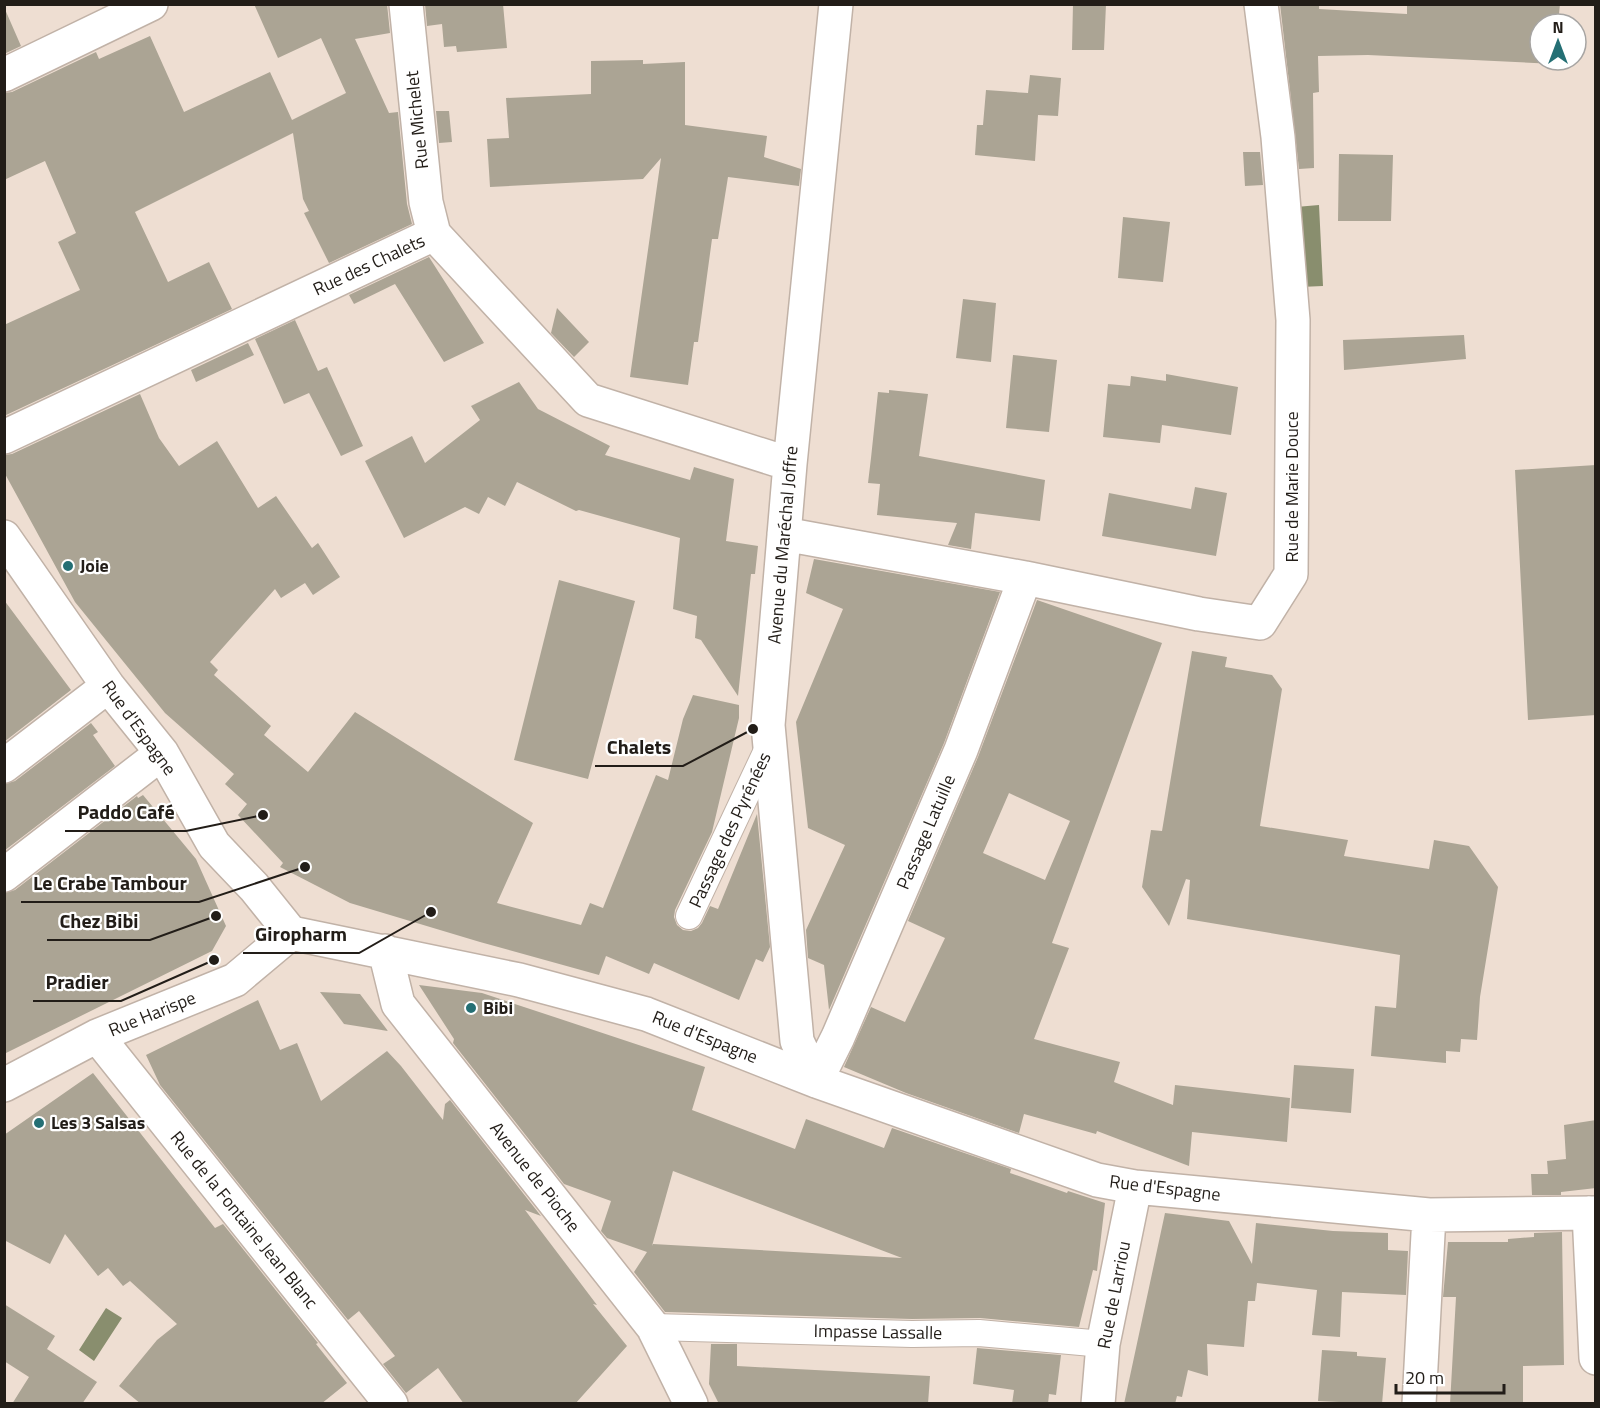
<svg xmlns="http://www.w3.org/2000/svg" width="1600" height="1408" font-family="'Titillium Web',sans-serif">
  <style>
    .water { fill: #898e6e }
    .building { fill: #aba494; fill-rule: evenodd }
    .lines { fill: none; stroke-linecap: round; stroke-linejoin: round }
    .pedestrian-casing { stroke: #c1b2a7; stroke-width: 28 }
    .minor-casing { stroke: #c1b2a7; stroke-width: 36 }
    .pedestrian { stroke: #fff; stroke-width: 26 }
    .minor { stroke: #fff; stroke-width: 33 }
    .poi-dot { fill: #246f74; stroke: #fff; stroke-width: 2 }
    .labels { text-anchor: middle; stroke-width: 4.5; stroke-linejoin: round; paint-order: stroke }
    .street-label { font-size: 18px; fill: #221d18; stroke: #fff }
    .poi-label { font-size: 18px; font-weight: bold; fill: #221d18; stroke: #fff; text-anchor: start }
    .leader { fill: none; stroke: #221d18; stroke-width: 2 }
    .callout-dot { fill: #221d18; stroke: #fff; stroke-width: 2 }
    .callout-label { font-size: 20px; text-anchor: middle; font-weight: bold; fill: #221d18; stroke: #fff; stroke-width: 4.5; stroke-linejoin: round; paint-order: stroke }
  </style>
  <rect width="100%" height="100%" fill="#eeded2"/>
  <path class="water" d="M1319,205L1323,286L1300,287L1296,207Z
    M106,1308L122,1318L94,1361L79,1350Z"/>
  <path class="building" d="M254,4H387L390,33L355,39L389,113L398,112L407,204L412,224L329,263L304,213L309,211L303,199L293,133L135,212L168,282L209,262L232,309L4,416V325L80,290L58,242L76,233L45,161L4,180V93L12,92L96,52L99,59L150,36L184,112L270,72L292,120L346,93L321,38L278,58Z
    M425,4H503L507,48L457,52L456,46L444,47L442,24L427,26Z
    M1073,4H1106L1104,50H1072Z
    M1280,4H1319V9L1407,14V4H1560L1558,24H1540V60H1555V64L1368,55L1318,56L1319,92L1313,93L1314,168L1299,169Z
    M4,7L21,46L4,54Z
    M643,60V64L685,62V125L767,136L764,157L801,169L799,186L728,177L718,239H712L698,342H694L688,385L630,377L661,158L643,179L490,187L487,139L509,138L506,98L591,94V61Z
    M1030,75L1061,78L1058,116L1038,115L1035,161L975,155L977,125H983L986,90L1028,93Z
    M436,111H449L452,142L439,143Z
    M1243,152H1260L1263,185L1245,186Z
    M1339,154L1393,155L1391,221H1338Z
    M1123,217L1170,222L1163,282L1118,278Z
    M429,257L484,343L444,362L395,284L354,304L349,295Z
    M963,299L996,303L991,362L956,358Z
    M557,308L589,342L574,357L551,333Z
    M295,320L318,371L327,367L363,446L341,456L309,393L284,404L255,339Z
    M1464,335L1466,359L1344,370L1343,340Z
    M248,343L254,355L196,382L191,370Z
    M1013,355L1057,360L1049,432L1006,428Z
    M1166,374L1238,387L1231,435L1162,425L1160,443L1103,437L1108,384L1130,386L1131,376L1166,381Z
    M519,382L538,409L610,446L605,455L690,480L694,467L734,479L726,541L758,546L755,574H751L738,696L701,640L695,638L697,616L673,609L680,538L579,510L576,511L517,482L505,506L488,497L479,514L465,507L404,538L365,461L412,436L425,463L480,420L471,406Z
    M889,390L928,394L919,456L1045,480L1040,521L975,513L971,549L948,545L957,523L877,515L880,484L868,483L871,458L878,392L889,393Z
    M140,394L159,438L179,466L217,441L258,508L276,496L312,548L318,543L340,577L313,595L305,583L281,598L275,589L210,662L218,670L214,675L271,726L264,735L308,772L355,712L533,823L497,903L581,925L590,903L603,908L656,775L668,780L683,719L693,695L739,705V718L712,832L675,910L674,917L677,925L683,930L691,931L698,928L702,923L710,906L718,909L757,814L770,947L763,962L756,959L739,1000L654,963L649,974L606,956L599,975L480,942L350,903L280,867L283,863L238,815L247,804L225,784L234,774L165,713L75,602L4,472V455L12,454Z
    M1596,465V715L1528,720L1515,470Z
    M1195,487L1227,493L1216,556L1102,536L1109,493L1191,509Z
    M814,559L1000,592L944,743L829,1010L824,965L808,958L806,930L845,845L808,828L796,722L843,609L806,593Z
    M559,580L635,601L588,779L514,760Z
    M4,600L71,690L4,742Z
    M1037,600L1162,643L1052,943L1069,948L1034,1039L1120,1062L1114,1082L1173,1105L1175,1085L1290,1098L1287,1142L1192,1132L1189,1166L1097,1131L1096,1134L1024,1114L1019,1133L906,1093L844,1067L871,1007L905,1022L945,938L908,921L978,757ZM1009,793L1070,821L1045,880L983,853Z
    M1192,651L1227,657L1225,667L1272,675L1282,689L1260,826L1348,840L1344,856L1429,869L1434,840L1469,846L1498,887L1480,997L1477,1040L1461,1039L1460,1052L1446,1051V1063L1371,1056L1375,1006L1396,1008L1400,955L1187,919L1190,880L1186,879L1169,926L1142,887L1151,830L1162,831Z
    M91,723L98,732L93,735L115,766L4,851V784L15,781Z
    M143,795L196,859L226,926L212,951L4,1054V893L15,890L137,796L138,798Z
    M419,985L482,993L705,1067L692,1110L795,1149L806,1119L884,1148L892,1128L1011,1169L1010,1173L1067,1193L1068,1191L1105,1203L1097,1271L1093,1270L1079,1327L980,1318L912,1319L665,1312L634,1272L647,1252L607,1238L601,1231L611,1201L564,1184L453,1043L454,1039ZM673,1171L902,1258L653,1244L652,1246Z
    M320,992L360,994L388,1031L344,1024Z
    M258,1000L280,1050L297,1043L321,1101L387,1051L401,1066L443,1120L445,1104L450,1100L541,1216L525,1210L597,1305L593,1304L627,1346L575,1404H464L438,1368L406,1393L383,1364L395,1356L359,1311L348,1320L160,1085L146,1055Z
    M1294,1065L1354,1069L1351,1113L1291,1108Z
    M93,1073L215,1228L223,1224L318,1343L316,1344L347,1383L321,1404H141L119,1386L157,1340L177,1324L130,1281L123,1286L108,1268L98,1276L65,1234L50,1264L4,1240V1135Z
    M1596,1120V1188L1561,1192V1195H1532L1531,1174H1548L1547,1161L1566,1159L1564,1125Z
    M1165,1213L1229,1221L1252,1264L1256,1223L1333,1231L1388,1233V1250L1408,1251L1406,1295L1342,1292L1340,1337L1312,1335L1317,1290L1257,1283L1255,1301H1248L1244,1347L1207,1344L1208,1376L1188,1370L1182,1397L1177,1396L1175,1404H1124Z
    M1562,1232L1564,1365L1523,1366V1404H1450L1456,1297H1443L1448,1242H1508V1239L1534,1237V1233Z
    M4,1304L55,1336L47,1349L97,1382L82,1404H12L29,1377L4,1361Z
    M711,1344H737V1366L930,1376L928,1404H719L709,1384Z
    M977,1348L1061,1355L1056,1395L1049,1394L1048,1404H1012L1014,1390L973,1384Z
    M1322,1350L1357,1352V1356L1386,1358L1382,1404L1318,1401Z"/>
  <g class="lines">
    <g class="pedestrian-casing">
      <path id="pedestrian" d="M689,916L770,744
        M653,1327L912,1334L979,1333L1103,1344"/>
    </g>
    <g class="minor-casing">
      <path id="minor" d="M406,4L426,202L434,234L588,400L790,464
        M4,75L151,4
        M4,437L434,234
        M784,534L1025,578L1199,614L1260,623L1291,574L1293,320L1278,137L1261,4
        M4,537L108,686L162,753L214,845L254,887L291,933L519,980L646,1014L816,1081L1097,1180L1135,1187L1429,1215L1596,1213
        M4,766L108,686
        M4,875L162,753
        M385,951L398,1004L653,1327L691,1404
        M97,1036L391,1404
        M816,1081L797,1041L768,725L790,464L836,4
        M816,1081L838,1037L961,750L1025,578
        M4,1085L97,1036L235,980L291,933
        M1589,1213L1596,1358
        M1098,1404L1103,1344L1135,1187
        M1419,1404L1429,1215"/>
    </g>
    <use href="#pedestrian" class="pedestrian"/>
    <use href="#minor" class="minor"/>
  </g>
  <g class="poi-dot">
    <circle cx="68" cy="566" r="6"/>
    <circle cx="471" cy="1008" r="6"/>
    <circle cx="39" cy="1123" r="6"/>
  </g>
  <g class="labels">
    <g class="street-label">
      <text transform="translate(417 120) rotate(-96)" y="6">Rue Michelet</text>
      <text transform="translate(369 265) rotate(-25)" y="6">Rue des Chalets</text>
      <text transform="translate(1292 487) rotate(-90)" y="6">Rue de Marie Douce</text>
      <text transform="translate(783 545) rotate(-85)" y="6">Avenue du Maréchal Joffre</text>
      <text transform="translate(139 728) rotate(54)" y="6">Rue d'Espagne</text>
      <text transform="translate(730 830) rotate(-65)" y="6">Passage des Pyrénées</text>
      <text transform="translate(926 832) rotate(-67)" y="6">Passage Latuille</text>
      <text transform="translate(152 1014) rotate(-22)" y="6">Rue Harispe</text>
      <text transform="translate(705 1037) rotate(22)" y="6">Rue d'Espagne</text>
      <text transform="translate(535 1177) rotate(52)" y="6">Avenue de Pioche</text>
      <text transform="translate(1165 1188) rotate(7)" y="6">Rue d'Espagne</text>
      <text transform="translate(244 1220) rotate(51)" y="6">Rue de la Fontaine Jean Blanc</text>
      <text transform="translate(1114 1295) rotate(-79)" y="6">Rue de Larriou</text>
      <text transform="translate(878 1332) rotate(1)" y="6">Impasse Lassalle</text>
    </g>
    <g class="poi-label">
      <text x="80" y="572">Joie</text>
      <text x="483" y="1014">Bibi</text>
      <text x="51" y="1129">Les 3 Salsas</text>
    </g>
  </g>
  <path class="leader" d="M753 729L683 766H595M263 815L186 831H65M305 867L199 902H21M216 916L150 940H47M431 912L359 953H243M214 960L121 1001H33"/>
  <g class="callout-dot">
    <circle cx="753" cy="729" r="6"/>
    <circle cx="263" cy="815" r="6"/>
    <circle cx="305" cy="867" r="6"/>
    <circle cx="216" cy="916" r="6"/>
    <circle cx="431" cy="912" r="6"/>
    <circle cx="214" cy="960" r="6"/>
  </g>
  <g class="callout-label">
    <text x="639" y="754">Chalets</text>
    <text x="126" y="819">Paddo Café</text>
    <text x="110" y="890">Le Crabe Tambour</text>
    <text x="99" y="928">Chez Bibi</text>
    <text x="301" y="941">Giropharm</text>
    <text x="77" y="989">Pradier</text>
  </g>
  <rect width="1600" height="1408" fill="none" stroke="#221d18" stroke-width="12"/>
  <g transform="translate(1558 42)"><circle r="28" fill="#ffffff" stroke="#a7a5a3" stroke-width="1.5"/>
  <path d="M0-4.5L10 22L0 15L-10 22Z" fill="#246f74"/>
  <text y="-9" font-size="16" font-weight="bold" text-anchor="middle" fill="#221d18">N</text>
  </g>
  <path d="M1396 1384v9h108v-9" fill="none" stroke="#221d18" stroke-width="3"/>
  <text x="1405" y="1384" font-size="18" fill="#221d18" stroke="#ffffff" stroke-width="4.5" paint-order="stroke">20 m</text>
</svg>
